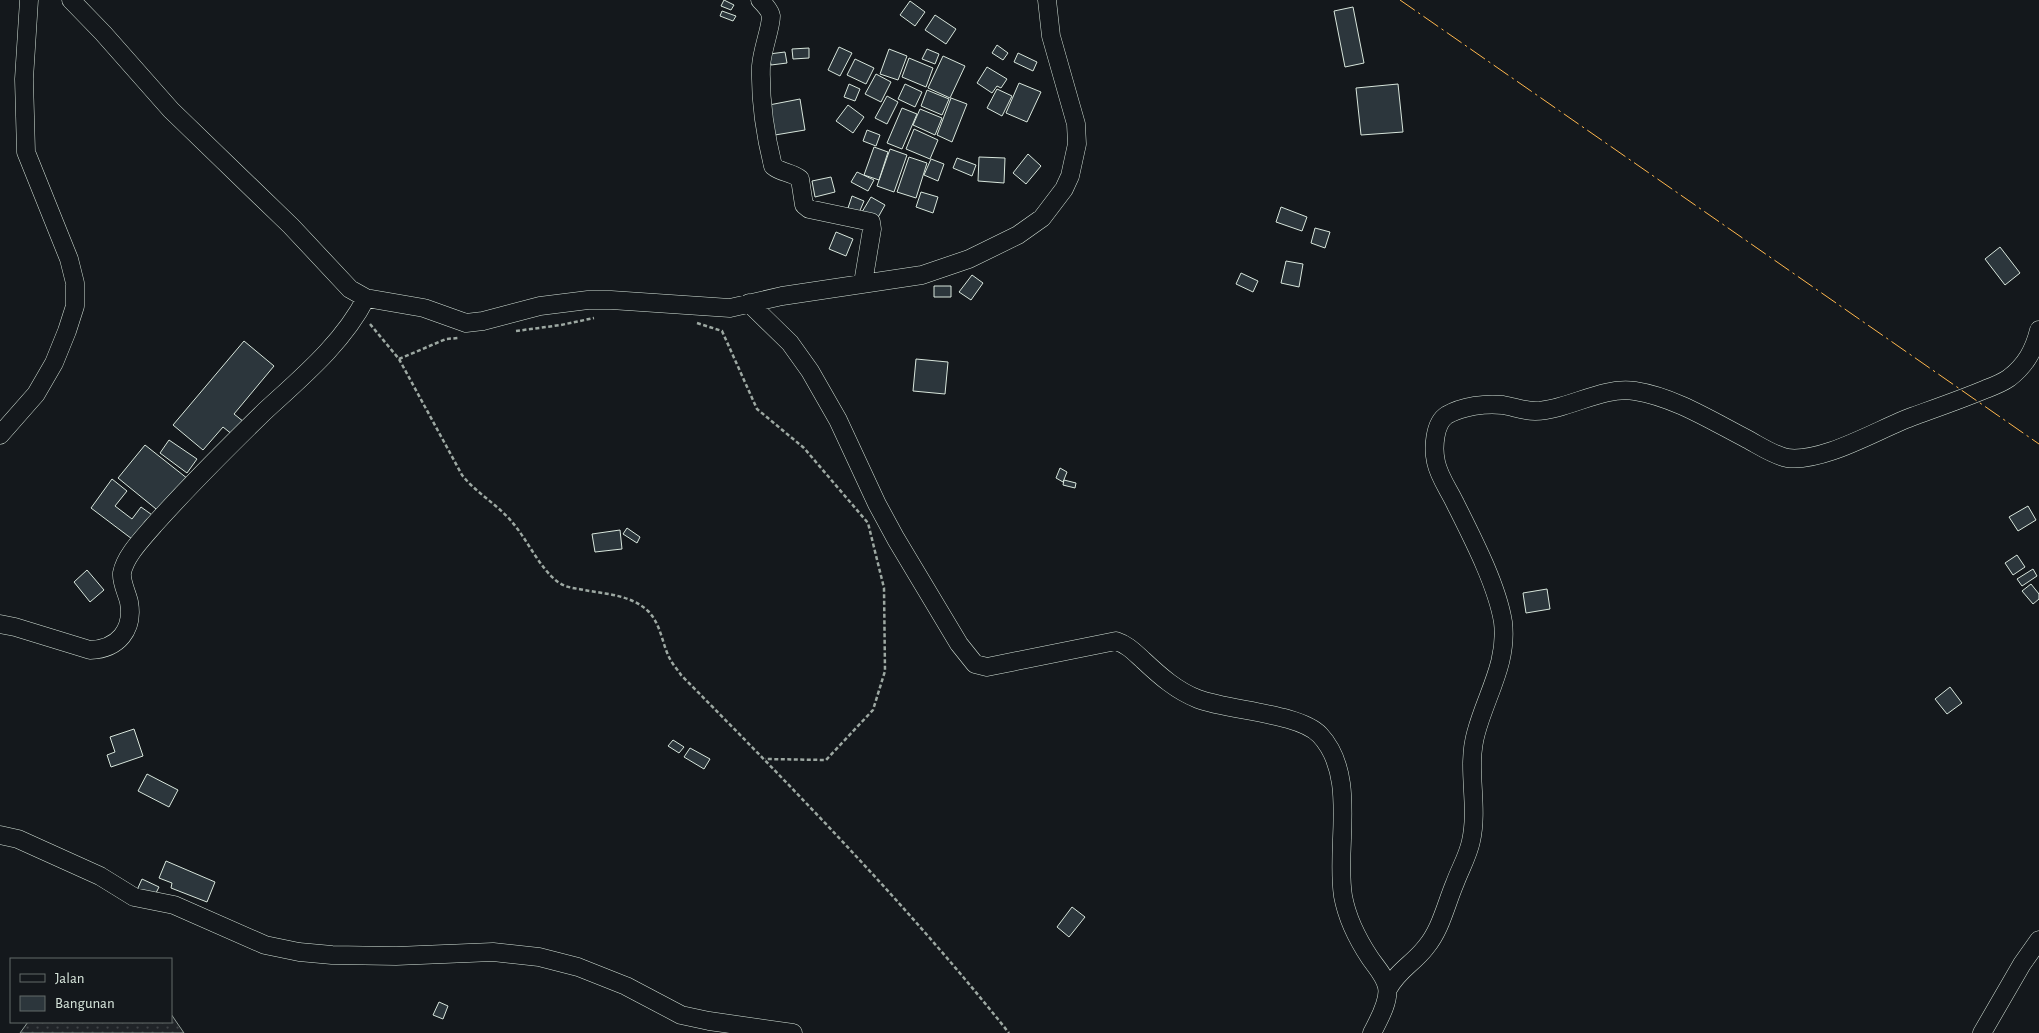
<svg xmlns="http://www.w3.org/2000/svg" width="2039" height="1033" font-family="'Alegreya Sans',sans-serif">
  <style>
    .green { fill: url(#green-dots); stroke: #939e99 }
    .building { fill: #2c363c; stroke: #d8e6dc }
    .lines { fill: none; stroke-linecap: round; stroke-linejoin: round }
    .minor-casing { stroke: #d8e6dc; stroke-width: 19 }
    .path { stroke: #9da8a2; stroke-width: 2.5; stroke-dasharray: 4 2.5; stroke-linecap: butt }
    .minor { stroke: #14181c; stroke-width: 18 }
    .power { stroke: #ffb74d; stroke-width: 1; stroke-dasharray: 18 4 2.5 4; stroke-linecap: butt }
  </style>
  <defs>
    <pattern id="green-dots" width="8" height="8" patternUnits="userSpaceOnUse" patternTransform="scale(1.25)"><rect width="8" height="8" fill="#202428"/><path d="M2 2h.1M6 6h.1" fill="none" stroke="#404447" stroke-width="1.8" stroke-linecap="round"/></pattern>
  </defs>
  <rect width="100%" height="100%" fill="#14181c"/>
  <path class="green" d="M171,1014L184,1033H20L28,1022H171Z"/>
  <path class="building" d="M724,0L734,5L731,10L721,6Z
    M910,1L925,12L915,26L900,15Z
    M1353,7L1364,63L1345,67L1334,11Z
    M722,11L736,16L733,21L720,16Z
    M935,15L956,29L946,44L925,30Z
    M997,45L1008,53L1003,60L992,53Z
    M839,47L852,53L840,76L828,70Z
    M809,48V58L793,59L792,49Z
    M889,49L907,56L898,80L880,74Z
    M927,49L939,54L935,64L922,59Z
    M785,52L787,63L771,65L769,54Z
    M1018,53L1037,62L1033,71L1014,62Z
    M943,56L965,66L950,98L928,88Z
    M909,58L933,68L926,87L902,77Z
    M855,59L874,68L866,84L847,75Z
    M987,67L1007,79L1001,88L997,86L992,93L977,83Z
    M876,74L891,82L881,102L865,94Z
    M1019,83L1041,92L1027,122L1006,113Z
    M849,84L860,89L855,101L844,97Z
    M905,84L922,92L915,107L898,99Z
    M1398,84L1403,132L1361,135L1356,88Z
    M997,89L1012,96L1002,116L987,108Z
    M927,90L949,99L942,115L921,106Z
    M887,96L898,102L887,124L875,118Z
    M951,98L967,104L952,142L937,135Z
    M800,99L805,130L775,135L769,105Z
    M848,105L864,117L853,133L836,121Z
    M902,108L917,114L902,149L887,143Z
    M920,109L942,118L935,135L913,125Z
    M914,129L938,140L930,159L906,149Z
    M867,130L880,135L876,146L863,141Z
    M874,147L888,152L879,180L864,175Z
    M890,149L907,155L894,192L877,186Z
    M1028,154L1041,166L1026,184L1013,173Z
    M909,157L927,163L916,198L897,192Z
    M979,157L1005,158L1004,183L978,181Z
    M957,158L976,165L972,176L953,168Z
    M931,159L944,164L938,181L924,175Z
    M857,172L874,180L868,191L851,182Z
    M831,177L835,192L815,197L812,181Z
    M921,192L938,197L933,213L916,207Z
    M852,196L864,201L858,215L847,211Z
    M871,197L885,205L876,221L862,212Z
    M1281,207L1307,217L1302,231L1276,222Z
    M1315,228L1330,232L1325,248L1311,243Z
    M836,232L853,239L846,256L829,249Z
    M2000,247L2020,273L2005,285L1985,259Z
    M1286,261L1303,264L1299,287L1281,283Z
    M1241,273L1258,281L1253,292L1236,284Z
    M972,275L983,283L971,300L959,292Z
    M934,286H951V297H934Z
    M244,341L274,366L234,414L244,422L233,435L223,427L203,450L173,425Z
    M916,359L948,362L945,394L913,391Z
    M169,440L197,459L187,473L160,453Z
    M145,445L188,479L161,513L118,478Z
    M1060,468L1067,472L1063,482L1056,478Z
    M112,479L127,491L115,506L132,519L141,507L155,517L136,542L91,508Z
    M1064,480L1076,483L1075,488L1063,485Z
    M2028,506L2036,520L2018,531L2009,517Z
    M627,528L640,537L637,543L623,534Z
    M620,530L622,549L595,552L592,534Z
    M2017,555L2025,567L2013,575L2005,563Z
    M2033,569L2037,576L2022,586L2017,579Z
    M87,570L104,590L90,602L74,582Z
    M2031,584L2039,594V599L2033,604L2022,591Z
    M1547,589L1550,609L1526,613L1523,593Z
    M1950,687L1962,703L1947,714L1935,699Z
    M134,729L143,756L111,767L107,755L115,752L110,737Z
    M673,740L684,747L679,753L668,746Z
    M690,748L710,759L704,769L684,757Z
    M147,774L178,790L169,807L138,791Z
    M166,861L215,882L207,902L171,888L172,883L159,878Z
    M142,879L159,887L154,897L137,890Z
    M1072,907L1085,917L1069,937L1057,927Z
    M439,1002L448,1006L443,1019L433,1015Z"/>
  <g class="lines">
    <g class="minor-casing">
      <path id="minor" d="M71,0L103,33L171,110L291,226L350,289L366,298L424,308L466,323L483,321L540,306L588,300H611L730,308L782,296L922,275L969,259L1018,235L1042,218L1064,189L1070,176L1077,144L1076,124L1051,36L1047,0
        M760,0C764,4 770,10 771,16C771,28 762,50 761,66C760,99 765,134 773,166C781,173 792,172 800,179L804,205L809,209L871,222L872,229L863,283
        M749,303L790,343L810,371L838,420L877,504L896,539L959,644L975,664L987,667L1116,641C1128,645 1134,652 1143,660C1160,676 1177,691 1198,699C1230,711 1299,713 1320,735C1358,776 1335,846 1343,896C1347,918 1358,940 1370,958C1376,967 1385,976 1387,987C1390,1001 1378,1021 1372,1033
        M0,435L36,394L54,363L67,331L75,306V283L69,259L26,152L24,79L29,0
        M0,624L15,627L90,650C118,649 134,630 129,602C127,593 121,582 122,573C125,556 143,538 154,525C189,486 227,448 265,411C302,377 343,343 366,298
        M0,835L18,839L100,876L134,897L174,905L265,945L299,952L332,955L396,956L493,952L539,957L578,967L626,986L681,1015L709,1021L793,1033
        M1388,989C1399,969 1413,964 1426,947C1441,929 1446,904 1455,883C1460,869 1468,856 1471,841C1479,805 1466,768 1476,733C1486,695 1508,663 1503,622C1497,585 1472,537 1455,503C1449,490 1439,477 1436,462C1433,449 1434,423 1447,415C1463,406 1486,403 1503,405C1514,407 1524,411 1535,411C1569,410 1601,386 1635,391C1674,397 1712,421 1747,439C1760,446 1773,455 1787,458C1824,463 1880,428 1914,416C1939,407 1962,399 1986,389C1994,386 2002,383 2009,378C2026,365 2034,350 2039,330
        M1982,1033L2022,964L2039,940"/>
    </g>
    <path class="path" d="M697,323L722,331L757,409L804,448L868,523L884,588L885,671L873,710L826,760L765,759
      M370,324L399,359L462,475C476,493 497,504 512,522C527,539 540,569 558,582C566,588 575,588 584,590C606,594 631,595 648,611C661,624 662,644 670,659C673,665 678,670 681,675C795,790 908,906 1009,1033
      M516,331L561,325L594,318
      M399,359L446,339L458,338"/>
    <use href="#minor" class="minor"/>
    <path class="power" d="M1400,0L2039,444"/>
  </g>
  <rect x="10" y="958" width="162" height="65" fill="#14181c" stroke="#626a69"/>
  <rect x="20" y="974" width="25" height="8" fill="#14181c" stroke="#626a69"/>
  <text x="55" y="983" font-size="15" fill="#d8e6dc">Jalan</text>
  <rect x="20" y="996" width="25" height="15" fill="#2c363c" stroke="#626a69"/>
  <text x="55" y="1008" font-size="15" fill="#d8e6dc">Bangunan</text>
</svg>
